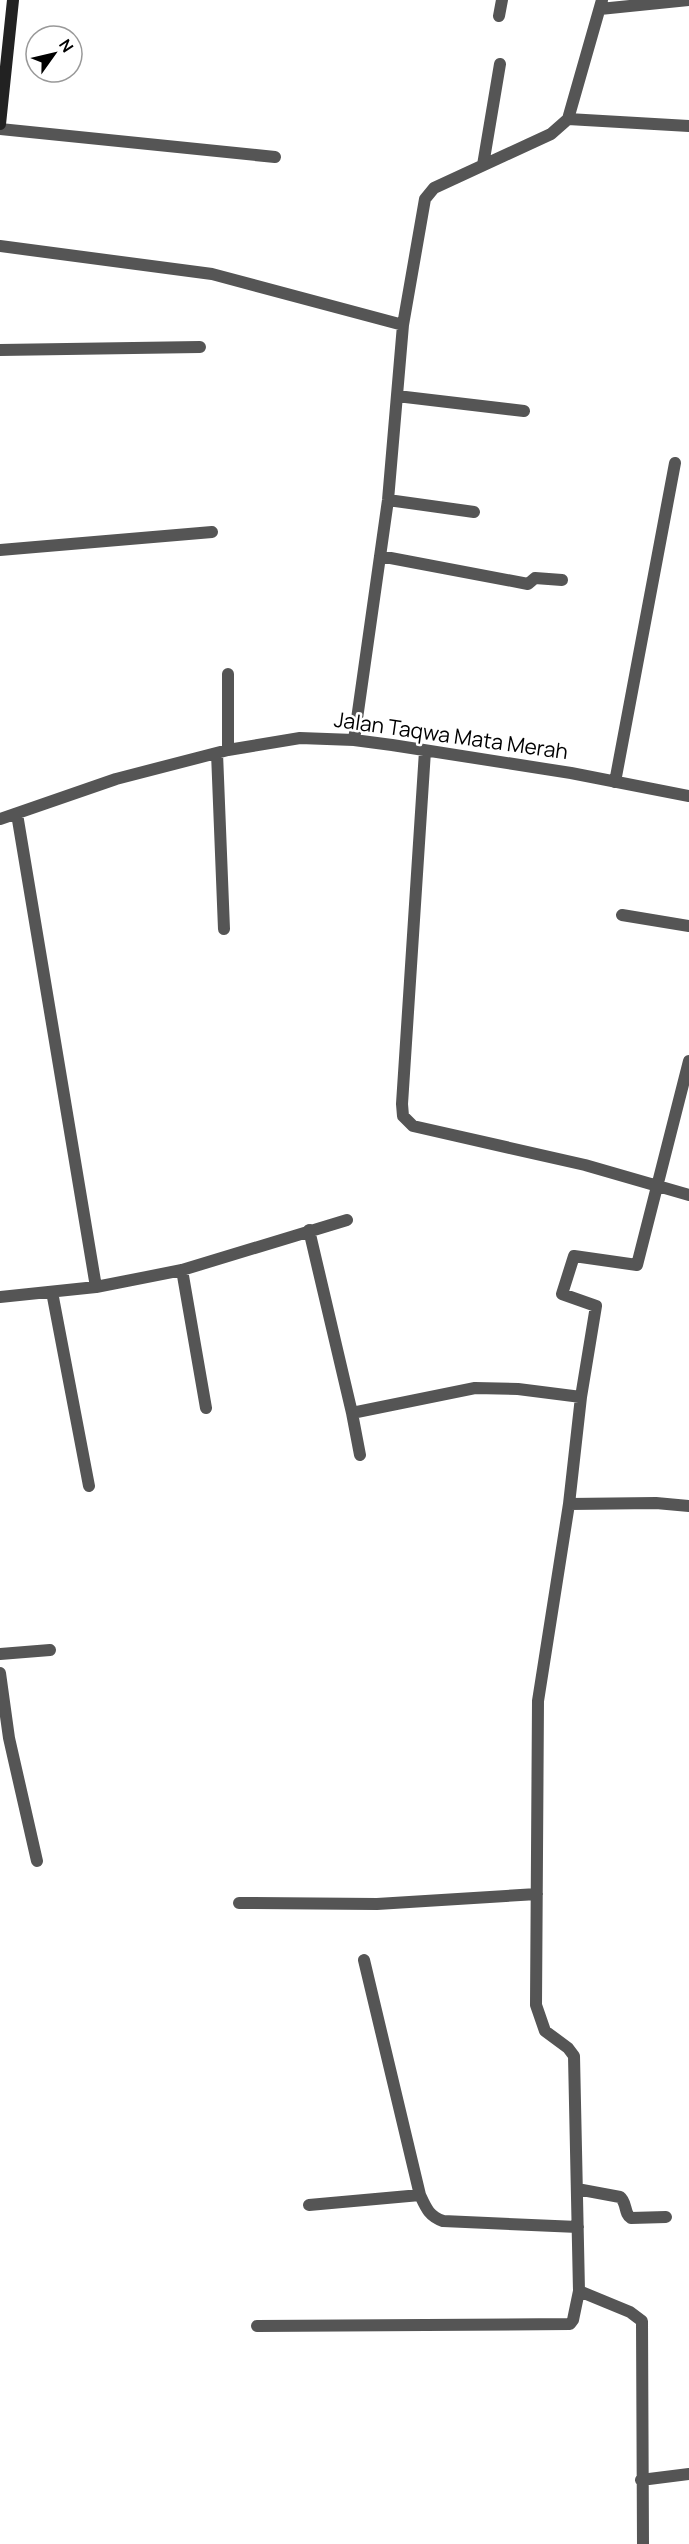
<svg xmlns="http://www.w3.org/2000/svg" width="689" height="2544" font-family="Manrope,sans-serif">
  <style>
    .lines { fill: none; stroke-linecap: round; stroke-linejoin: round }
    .street { stroke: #555; stroke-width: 12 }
    .secondary { stroke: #222; stroke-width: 12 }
    .labels { text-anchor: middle; stroke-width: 5; stroke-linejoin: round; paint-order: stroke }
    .street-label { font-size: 21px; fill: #000; stroke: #fff }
  </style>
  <rect width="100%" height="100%" fill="#fff"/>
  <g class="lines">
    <path class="street" d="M600,9L689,0
      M499,16L502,0
      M568,119L689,126
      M0,129L275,157
      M483,165L500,64
      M0,246L212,274L403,325
      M0,350L200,347
      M397,396L524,411
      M388,500L474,512
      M0,550L212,532
      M380,556L528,584L535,578L562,580
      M354,740L388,500L403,325L425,199L434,188L551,134L568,119L602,0
      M228,750V674
      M425,751L402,1104L403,1116L413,1126L585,1165L689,1195
      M217,753L224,929
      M615,782L675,463
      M17,814L96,1287
      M0,819L116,779L228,750L300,738L354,740L392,745L571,773L689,796
      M622,915L689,926
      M309,1230L352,1413L475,1388L518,1389L581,1397
      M182,1270L206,1408
      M52,1292L89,1486
      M0,1297L96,1287L182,1270L347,1220
      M352,1413L360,1455
      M569,1504L656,1503L689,1506
      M0,1654L50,1650
      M0,1673L9,1738L37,1861
      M239,1903L377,1904L537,1894
      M364,1960L420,2195C426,2208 429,2216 443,2221L578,2227
      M577,2189L620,2197C627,2202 624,2214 631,2218L666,2217
      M309,2205L420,2195
      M257,2326L570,2324L573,2320L579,2291
      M641,2480L689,2474
      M643,2544L642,2321L630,2312L579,2291L574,2056L568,2048L545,2031L536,2005L538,1701L569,1504L581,1397L596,1306L562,1294L574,1256L637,1265L689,1061"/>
    <path class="secondary" d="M0,124L13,0"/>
  </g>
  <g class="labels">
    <g class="street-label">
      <text transform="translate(451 736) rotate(8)" y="7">Jalan Taqwa Mata Merah</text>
    </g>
  </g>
  <g transform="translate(54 54) rotate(56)"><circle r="28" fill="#ffffff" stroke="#999999" stroke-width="1.5"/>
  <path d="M0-4.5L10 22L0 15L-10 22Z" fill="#000000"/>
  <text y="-9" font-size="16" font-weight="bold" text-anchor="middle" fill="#000000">N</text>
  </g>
</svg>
